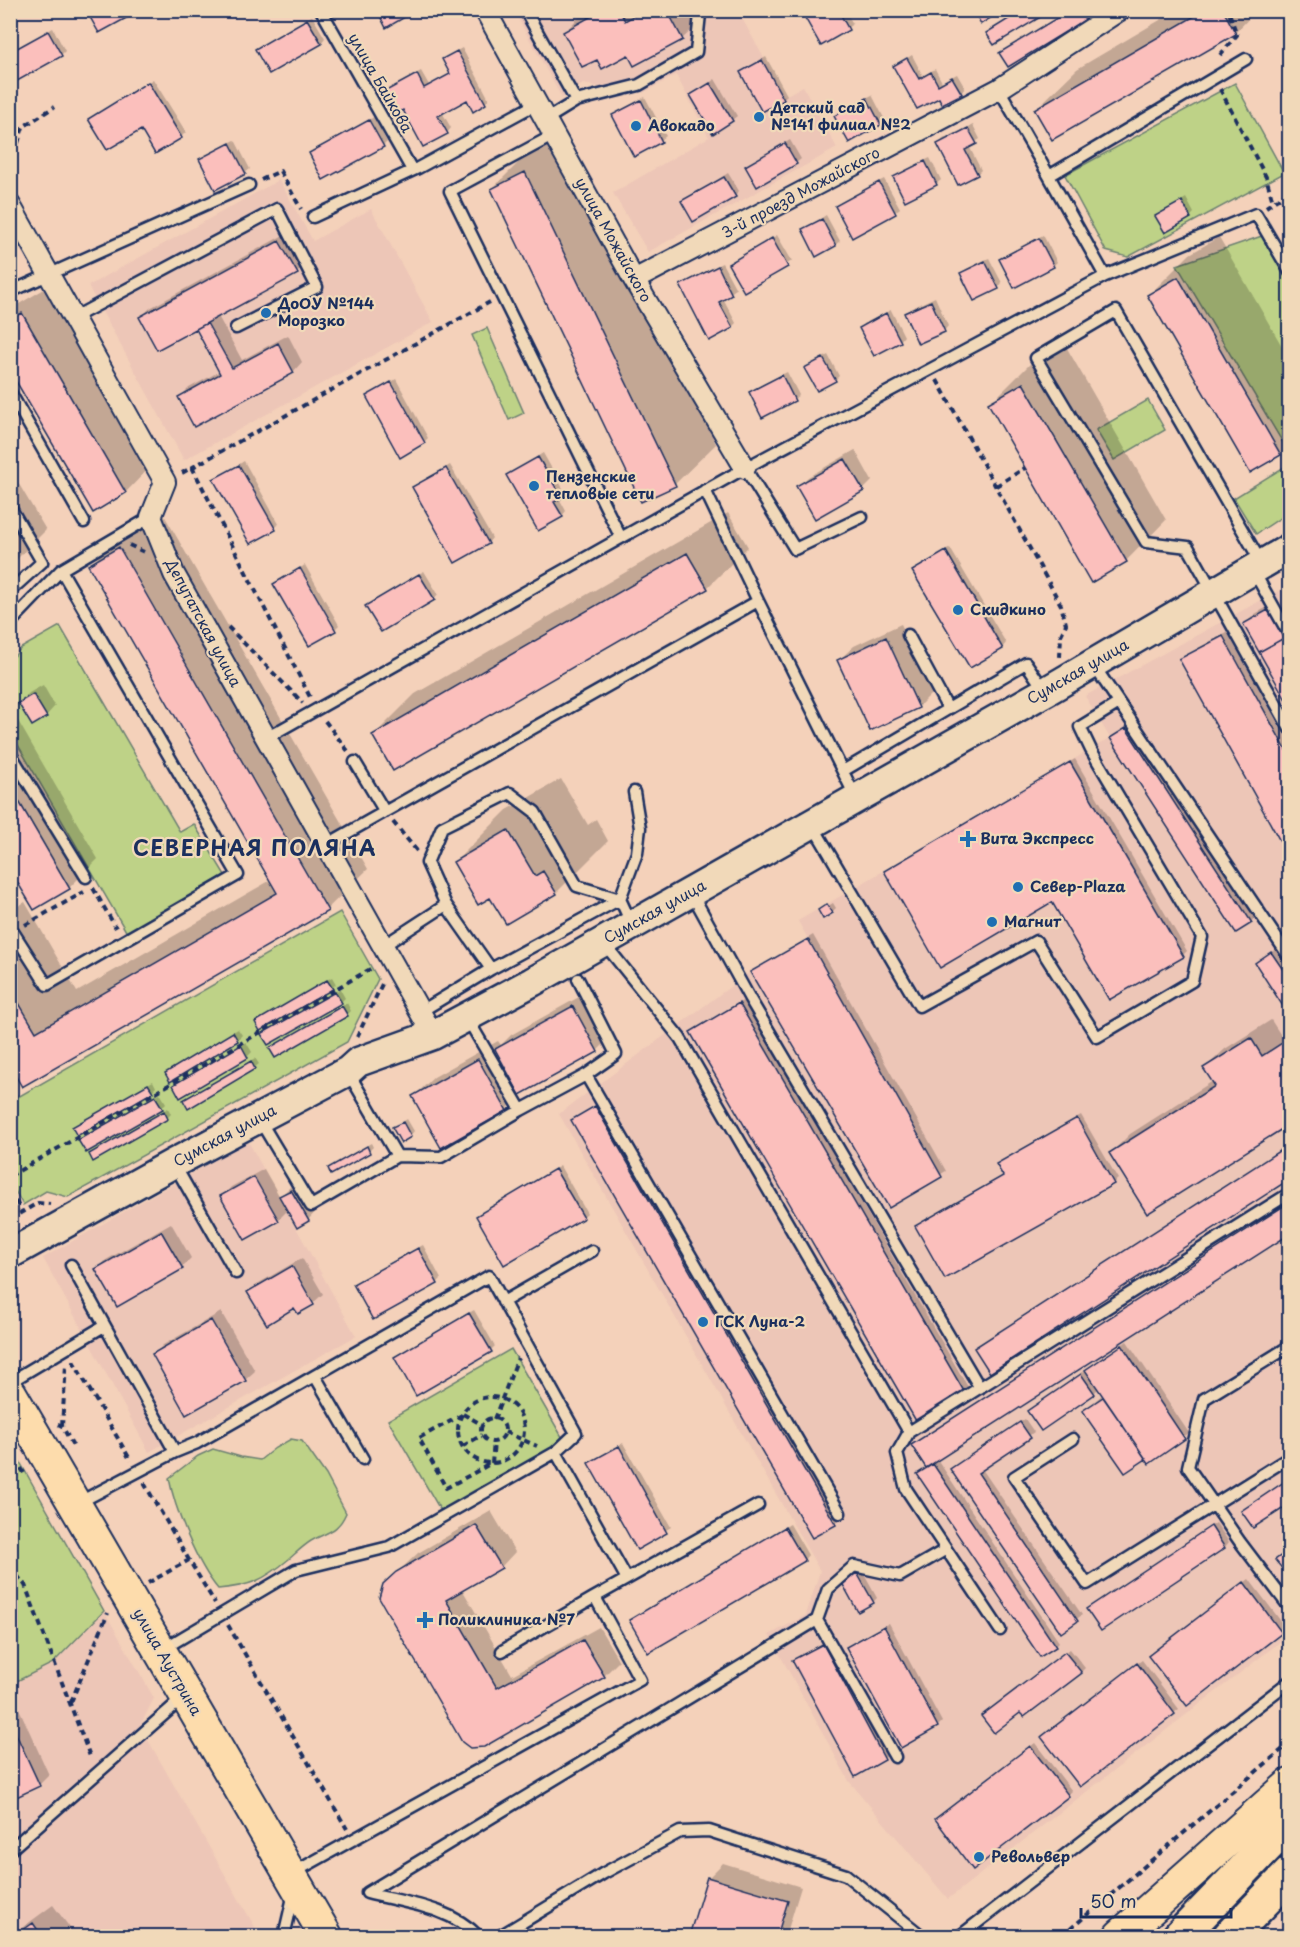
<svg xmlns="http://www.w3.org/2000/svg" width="1300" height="1947" font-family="'Playpen Sans',sans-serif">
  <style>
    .built { fill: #edc6b7 }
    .green { fill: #bed287; stroke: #6c8072; stroke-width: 1.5 }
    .shadow { fill: #0003 }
    .building { fill: #fbbfbc; stroke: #1b2f5e; stroke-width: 1.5 }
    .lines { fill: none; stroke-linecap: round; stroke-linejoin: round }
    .lane-casing { stroke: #1b2f5e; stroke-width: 15 }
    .street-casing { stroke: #1b2f5e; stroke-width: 24 }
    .secondary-casing { stroke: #1b2f5e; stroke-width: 33 }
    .primary-casing { stroke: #1b2f5e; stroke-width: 36 }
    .highway-casing { stroke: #1b2f5e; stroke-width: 38 }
    .path { stroke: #1b2f5e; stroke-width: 4; stroke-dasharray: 6 4.5; stroke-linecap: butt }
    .lane { stroke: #f1d9b9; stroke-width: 10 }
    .street { stroke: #f1d9b9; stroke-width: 20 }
    .secondary { stroke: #f1d9b9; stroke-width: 28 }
    .primary { stroke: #fddcac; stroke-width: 32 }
    .highway { stroke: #fddcac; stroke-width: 33 }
    .poi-dot { fill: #1f6fb2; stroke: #f1d9b9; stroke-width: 2 }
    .labels { text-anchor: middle; stroke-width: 4.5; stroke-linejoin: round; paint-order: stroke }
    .street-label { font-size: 15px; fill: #1b2f5e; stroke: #f1d9b9 }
    .poi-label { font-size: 15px; font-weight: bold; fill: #1b2f5e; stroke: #f1d9b9; text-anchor: start }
    .district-label { font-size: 21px; font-weight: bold; letter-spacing: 1.5px; fill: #1b2f5e; stroke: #f1d9b9 }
  </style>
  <rect width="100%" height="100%" fill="#f4d1ba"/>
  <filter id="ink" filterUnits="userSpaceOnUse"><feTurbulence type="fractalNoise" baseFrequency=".0167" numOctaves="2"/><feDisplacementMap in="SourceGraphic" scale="12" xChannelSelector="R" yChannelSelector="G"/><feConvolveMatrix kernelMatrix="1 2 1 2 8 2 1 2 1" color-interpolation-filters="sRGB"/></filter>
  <g filter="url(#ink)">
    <path class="built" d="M514,11H742L739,13L785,96L803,86L837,148L648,252L613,193L709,137L676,75L643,93L635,78L606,88L583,84L562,98Z
      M279,180L313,241L371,209L433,322L184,460L88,286Z
      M1289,585V1635L948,1899L849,1781L769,1635L806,1615L820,1571L559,1114L750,972L808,939L798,921L1110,738L1085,696Z
      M248,1141L356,1336L149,1452L43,1258Z
      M10,1458L104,1611L154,1698L140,1726L260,1936H11Z"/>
    <path class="green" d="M1235,83L1284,173L1128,257L1106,251L1065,175Z
      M1262,236L1289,283V453L1177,265Z
      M487,328L524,413L509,420L472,335Z
      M1148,400L1165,430L1114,460L1096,430Z
      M1289,464V512L1256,534L1234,498Z
      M60,626L180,832L194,824L225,875L127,933L11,733L10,661L21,648Z
      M340,912L378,979L347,1042L68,1197L46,1191L23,1205L11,1184L10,1085L18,1097Z
      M511,1349L565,1442L442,1513L388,1420Z
      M291,1439L302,1441L326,1475L346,1513C337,1533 328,1531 311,1541C303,1546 296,1553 289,1559C264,1580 251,1586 218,1589C197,1564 175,1510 169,1478L198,1456L213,1449L241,1457L260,1460L275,1448Z
      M11,1446L104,1611L53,1663L11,1684Z"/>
    <path class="shadow" d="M591,10H689L697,25L682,39L629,53L597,57L565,32L579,17Z
      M813,10H845L853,24L822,44L806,16Z
      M1177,10H1257L1235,33L1036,109L1077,69Z
      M312,16L325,38L321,43L257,49Z
      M53,28L65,51L61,55L10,83V52Z
      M462,48L489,99L485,103L467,98L442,112L451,128L447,133L404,108L386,92L390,88L421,71L429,85L451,73L443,59Z
      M912,55L923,76L935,69L942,82L957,74L965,88L961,93L940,96L895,66Z
      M766,57L787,95L783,99L742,72Z
      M153,79L186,132L181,137L89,119Z
      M715,79L737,116L732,120L692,95Z
      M872,95L885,120L881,124L849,141L836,116L840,111Z
      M645,97L666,136L661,140L634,155L614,116L618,111Z
      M374,117L387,142L383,146L310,153L315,149Z
      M973,125L980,139L969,146L981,170L977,174L939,144L943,139Z
      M566,132L716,444L675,484L492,189L533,148Z
      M235,140L250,169L245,173L200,160L205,155Z
      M790,140L801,159L796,163L747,166Z
      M930,158L941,180L936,184L895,178L899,173Z
      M728,173L739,191L735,195L683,202Z
      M884,179L900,208L895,212L852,236L837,206L841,202Z
      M1186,198L1194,213L1190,217L1157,216Z
      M826,215L840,241L835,245L803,230Z
      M289,232L306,263L297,273L218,316L242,360L288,335L302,362L293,372L180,397L189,388L220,371L196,327L141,317L150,308Z
      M777,235L792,261L745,290L730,264Z
      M1043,235L1057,262L1053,266L1001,259L1005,255Z
      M1219,237L1290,360V444L1280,454L1149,295L1190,254Z
      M989,258L1002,283L998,288L962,274L966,269Z
      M722,263L736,289L723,298L736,323L732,327L682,286L687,281Z
      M51,285L154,463L126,492L93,511L10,368V312L19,304Z
      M935,297L948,326L944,331L905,313L910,309Z
      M891,310L904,336L900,341L861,328L865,323Z
      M1064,343L1166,520L1126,561L990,404L1031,363Z
      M828,355L839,376L835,380L806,369Z
      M787,372L799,395L794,399L762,416L750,392L755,388Z
      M396,379L428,438L424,442L368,397Z
      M855,450L872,481L863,490L798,487L808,477Z
      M543,453L565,492L559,498L566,511L562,516L508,475Z
      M244,461L279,524L250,542L215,480Z
      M450,465L492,538L488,543L414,487Z
      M10,469L46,530L17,559L10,562Z
      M160,508L368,869L327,909L23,1085L10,1063V904L13,909L25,902L77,992L271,880L90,565L131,525Z
      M728,513L748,547L707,588L374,735L415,694Z
      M950,548L1006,643L1002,648L914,571Z
      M305,565L339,625L335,629L275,584Z
      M424,571L438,594L434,599L371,602Z
      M1278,601L1290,623V704L1245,624L1255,614Z
      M901,624L933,692L919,706L871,729L839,660L854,646Z
      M1227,632L1290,745V856L1181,660L1186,655Z
      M43,685L55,706L46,716L20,703L29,693Z
      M10,707L98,859L69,888L10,867Z
      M1131,725L1255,917L1251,922L1116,734Z
      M1075,759L1187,951L1183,955L1053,900L886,871Z
      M561,779L588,825L596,819L608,841L556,893L491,896L455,862L507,810Z
      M833,903L836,908L832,912L823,909Z
      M813,935L946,1171L889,1206L752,972Z
      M1276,949L1290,970V1014L1256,963Z
      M332,977L336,984L332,988L256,1022Z
      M340,989L345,998L341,1002L263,1034L267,1030Z
      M588,992L612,1036L597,1051L526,1090L506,1110L442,1146L414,1096L434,1077L498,1041L501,1045L511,1035Z
      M744,1000L968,1387L964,1392L692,1032Z
      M347,1003L351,1011L347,1015L271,1048Z
      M1271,1020L1282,1037L1290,1032V1122L1111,1153L1130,1134L1213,1081L1205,1068L1225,1049Z
      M238,1029L242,1035L237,1040L171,1080V1069Z
      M246,1042L252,1052L247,1057L181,1096L175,1085L179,1081Z
      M255,1058L259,1064L254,1068L185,1101Z
      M153,1081L156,1087L152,1091L79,1123Z
      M160,1093L166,1103L162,1107L80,1140L84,1136Z
      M599,1103L839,1519L835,1524L573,1120Z
      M168,1108L171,1114L167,1118L90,1155L95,1150Z
      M1081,1115L1118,1179L1113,1183L917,1226L921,1222L1004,1175L998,1164L1002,1160Z
      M407,1119L414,1131L410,1136L394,1128Z
      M371,1143L373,1147L369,1151L329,1168Z
      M1290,1144V1178L976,1348L980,1344Z
      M560,1166L587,1213L583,1217L478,1216Z
      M264,1169L280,1197L290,1187L301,1181L317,1210L308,1220L288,1210L278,1220L222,1197L231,1187Z
      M1290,1202V1232L937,1459L1059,1642L1055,1646L919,1474L927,1467L913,1445Z
      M171,1223L191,1258L182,1267L97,1270L106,1260Z
      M423,1245L441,1279L437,1283L355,1285L359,1280Z
      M302,1258L323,1294L313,1303L298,1312L295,1306L249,1293L259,1283Z
      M474,1310L495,1346L491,1350L395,1357Z
      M221,1312L255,1371L245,1380L154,1355L163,1345Z
      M1127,1341L1189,1433L1149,1462L1084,1411L1103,1394L1099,1388L1094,1393L1033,1407Z
      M1025,1419L1034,1432L982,1469L1082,1615L1061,1631L956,1465Z
      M623,1443L671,1527L637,1548L590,1463Z
      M491,1511L515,1552L501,1567L462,1589L512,1675L599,1627L619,1661L604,1676L483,1746L384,1585L418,1553Z
      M1216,1523L1229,1542L1225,1547L1101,1629L1093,1605Z
      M790,1524L808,1555L804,1560L630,1620Z
      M861,1569L877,1598L873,1602L847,1577Z
      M1249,1579L1286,1628L1187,1704L1154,1651Z
      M889,1623L942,1722L938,1726L901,1746L848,1647L853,1643Z
      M827,1640L889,1755L855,1775L794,1660Z
      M1070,1649L1085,1668L1081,1672L1021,1710L987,1712Z
      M1142,1660L1179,1709L1080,1785L1047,1732Z
      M13,1695L49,1775L39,1785L10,1798V1696Z
      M1035,1743L1072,1791L1068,1795L941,1815Z
      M723,1863L801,1887L786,1936H691L708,1878Z
      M53,1905L76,1936H13L23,1927Z"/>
    <path class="building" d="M86,10H141L99,33Z
      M377,10H417L386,28Z
      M589,10H619L625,21L643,10H658L660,14L667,10L683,40L634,66L628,55L602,69L597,60L582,67L563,32L592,16Z
      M814,10H838L849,30L821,46L804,16Z
      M975,10H1003L981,24L974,11Z
      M1023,10H1052L994,45L986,33Z
      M1070,10H1101L1008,67L999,53Z
      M1205,10H1223L1236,34L1052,140L1034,109Z
      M307,19L322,44L269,74L255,49Z
      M48,31L62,56L10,85V52Z
      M457,51L486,104L473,112L467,100L438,116L448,134L423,147L403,110L396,114L384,92L417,74L424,88L450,74L442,59Z
      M907,58L919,79L931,72L938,85L952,77L962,94L942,104L939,98L917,109L893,66Z
      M762,60L784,100L762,112L740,72Z
      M148,82L182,138L155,154L141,130L107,150L88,119Z
      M710,83L733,121L713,134L690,95Z
      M867,98L881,125L849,143L834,116Z
      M641,100L662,142L634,157L612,115Z
      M369,120L384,147L323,180L309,153Z
      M968,128L977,144L965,150L978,175L958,185L937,144Z
      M230,143L246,174L215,190L199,159Z
      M785,143L797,164L757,187L745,166Z
      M925,161L937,185L905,201L893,177Z
      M525,172L676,486L641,502L491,189Z
      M724,177L736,197L693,222L681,201Z
      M879,182L896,214L852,238L835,206Z
      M1182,201L1191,218L1165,233L1155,216Z
      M822,219L836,246L816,257L802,229Z
      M772,238L788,267L744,292L728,264Z
      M1039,238L1054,267L1014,288L999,259Z
      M279,241L298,274L157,350L139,317Z
      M985,261L999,289L974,301L960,273Z
      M718,266L732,295L719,302L733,328L709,341L680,285Z
      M1178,277L1281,455L1250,473L1147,295Z
      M931,301L945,332L918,344L904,313Z
      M22,313L126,493L93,513L10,371V319Z
      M886,313L901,342L874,356L859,328Z
      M207,323L232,368L278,343L294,373L194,427L178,397L220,374L196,329Z
      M823,358L836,381L817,391L804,368Z
      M782,375L795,401L762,418L749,392Z
      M391,382L425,443L400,458L366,396Z
      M1023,383L1127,562L1091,583L988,403Z
      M538,457L562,498L554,502L563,517L538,531L506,475Z
      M845,459L864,491L815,519L796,486Z
      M239,465L276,530L250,544L213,479Z
      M446,468L489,544L455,563L412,487Z
      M119,547L328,911L22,1087L10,1066V988L36,1032L277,893L88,565Z
      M946,551L1003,649L970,668L912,571Z
      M687,553L708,589L393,771L372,735Z
      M300,568L336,631L309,646L273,584Z
      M419,574L435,600L381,632L365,606Z
      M1268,610L1284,638L1259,652L1243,624Z
      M1223,636L1290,757V859L1179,659Z
      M886,637L919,708L870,731L837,660Z
      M1284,638L1290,649V707L1259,652Z
      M33,694L47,717L32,726L18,703Z
      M1126,728L1252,923L1236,933L1110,738Z
      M1070,762L1184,957L1109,1000L1052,902L940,968L884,871Z
      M10,786L70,889L34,910L10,870Z
      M508,830L535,876L543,871L557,894L506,924L490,898L478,905L453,862Z
      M827,904L833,913L823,919L818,910Z
      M808,939L942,1177L889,1208L750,972Z
      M1271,952L1290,980V1017L1255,963Z
      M327,980L333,989L260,1031L255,1022Z
      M335,992L342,1003L268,1045L261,1034Z
      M739,1003L965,1393L916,1421L690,1032Z
      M342,1006L348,1016L275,1058L269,1048Z
      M573,1006L598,1052L520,1095L495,1049Z
      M233,1032L238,1041L170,1082L165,1073Z
      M1251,1038L1262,1056L1285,1041L1290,1048V1124L1147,1214L1109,1153L1215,1086L1203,1068Z
      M241,1045L248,1058L180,1098L173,1085Z
      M478,1059L507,1111L441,1148L412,1096Z
      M251,1061L255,1069L188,1109L183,1100Z
      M148,1084L153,1092L77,1136L72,1127Z
      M155,1096L163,1109L86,1153L78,1140Z
      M595,1106L836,1525L812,1538L571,1120Z
      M164,1111L168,1119L93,1162L89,1154Z
      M1077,1118L1114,1184L945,1279L915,1226L1003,1176L996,1164Z
      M403,1122L411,1137L401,1143L392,1127Z
      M1290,1144V1179L990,1373L974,1348Z
      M367,1146L370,1153L331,1175L328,1168Z
      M555,1169L584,1218L504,1265L476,1216Z
      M254,1177L279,1221L245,1240L220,1196Z
      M291,1190L309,1221L297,1228L279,1196Z
      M1290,1202V1234L926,1468L911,1445Z
      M161,1231L183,1269L117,1307L95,1269Z
      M418,1248L438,1284L373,1320L353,1284Z
      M292,1266L314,1305L298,1314L294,1308L267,1325L247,1292Z
      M469,1313L492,1352L416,1396L394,1357Z
      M211,1320L246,1381L186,1415L152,1354Z
      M1122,1345L1185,1439L1149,1464L1085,1370Z
      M1081,1374L1095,1394L1041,1431L1027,1411Z
      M1103,1397L1146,1459L1125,1473L1082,1411Z
      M1020,1422L1031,1438L978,1473L1078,1621L1061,1633L950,1469Z
      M619,1446L667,1533L637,1550L588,1463Z
      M933,1464L1056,1647L1040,1657L917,1474Z
      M1290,1478V1504L1253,1528L1241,1511Z
      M476,1525L502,1568L446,1600L497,1688L583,1640L605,1677L484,1747L470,1748L462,1742L379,1598L383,1584L396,1572Z
      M1211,1526L1225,1548L1101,1631L1086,1609Z
      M785,1527L805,1561L648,1653L629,1620Z
      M1290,1549V1578L1275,1560Z
      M857,1573L874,1603L858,1612L841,1581Z
      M1244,1582L1282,1633L1187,1706L1148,1656Z
      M884,1626L938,1727L901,1748L846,1647Z
      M823,1644L885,1760L855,1777L792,1660Z
      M1065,1652L1082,1673L1024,1717L1020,1713L994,1733L981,1716Z
      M1137,1663L1175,1714L1080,1787L1041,1737Z
      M10,1721L40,1786L10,1800Z
      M1030,1746L1069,1796L973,1870L935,1819Z
      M707,1877L788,1901L777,1936H689Z
      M33,1923L42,1936H15Z"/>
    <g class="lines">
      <g class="lane-casing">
        <path id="lane" d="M321,10L412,170
          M525,10L576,101
          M1285,10L1290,17
          M999,89L1049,176
          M545,120L576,101L639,85L696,52L700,14L698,10
          M554,135L450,191L621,538
          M313,217L418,168L536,104
          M1105,276L1049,176L1246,59
          M10,292L249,185
          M73,318L277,209L317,287L236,328
          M10,392L84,522
          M745,468L795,549L862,517
          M705,490L758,601L856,798
          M10,507L42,562L10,591
          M1262,564L1116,311L1036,358L1146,542L1188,547L1290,729
          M1253,570L1290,636
          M10,623L61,570L151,517
          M908,635L948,709
          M1093,664L1290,958
          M266,738L745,468L946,361L1105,276L1256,214L1290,272
          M10,753L86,877
          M355,762L385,812
          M843,771L1026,663L1045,691
          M510,793L535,812L577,886L620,899L491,969L446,905L427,863L442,827Z
          M812,824L919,1006L1036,941L1097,1037L1192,981L1202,937L1091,750L1080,727L1119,703
          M326,845L758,601
          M691,892L750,999L980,1388
          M632,925L620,899L637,853L640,828L634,792
          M10,927L47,985L238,875L61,570
          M603,942L680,1038L909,1432L1290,1193
          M383,946L446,905
          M420,1012L491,969
          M467,1018L521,1110L586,1075L616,1054L578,979
          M586,1075L840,1513
          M259,1119L311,1206L397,1156L348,1072
          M397,1156L441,1157L521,1110
          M174,1164L236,1273
          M71,1265L175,1452L78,1503
          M503,1302L592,1251
          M1290,1346L1204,1399L1188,1467L1240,1542L1290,1608
          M315,1376L363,1459
          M10,1382L104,1326
          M909,1432L897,1453L906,1489L1000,1630
          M1073,1439L1014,1477L1087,1584L1290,1457
          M175,1452L197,1443L489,1276L576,1433L556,1452L627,1579L595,1597L640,1680L293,1873
          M627,1579L758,1505
          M817,1620L895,1757
          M163,1649L296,1570L389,1547L556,1452
          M502,1651L595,1597
          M10,1850L184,1697
          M367,1893L817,1620L828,1589L854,1566L900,1576L945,1550
          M367,1893C405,1903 450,1907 478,1936
          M284,1936L294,1893
          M500,1936L604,1873L680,1832L709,1831L846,1875L922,1936
          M960,1936L1290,1681"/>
      </g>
      <g class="street-casing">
        <path id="street" d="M485,10L634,280L745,468
          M10,205L165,482L151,517L174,574L433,1035
          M634,280L999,89L1120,10"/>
      </g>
      <g class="secondary-casing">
        <path id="secondary" d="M10,1254L174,1163L348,1071L358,1062L433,1035L532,982L1050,689L1290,548"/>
      </g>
      <g class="primary-casing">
        <path id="primary" d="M10,1393L326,1936
          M1120,1936L1290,1785"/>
      </g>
      <g class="highway-casing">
        <path id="highway" d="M1180,1936L1290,1822
          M1230,1936L1290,1874"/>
      </g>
      <path class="path" d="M1220,55L1237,35L1228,10
        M1220,89L1266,177L1273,202
        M10,150L18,143L23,127L54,107
        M261,180L280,171L301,209
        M1266,207L1290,191
        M937,380L1061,605L1066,624L1061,635L1060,657
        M192,467L310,697
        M182,473L490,302
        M996,486L1025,468
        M129,545L144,552
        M228,627L303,703
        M325,721L348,751
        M393,822L417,851
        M93,888L116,928
        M25,925L84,892
        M357,1037L382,984
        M10,1176L374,967
        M10,1192L22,1212
        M10,1219L38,1203L50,1204
        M73,1361L131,1461
        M458 1430a33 33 0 1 1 66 0a33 33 0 1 1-66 0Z
        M463,1414L483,1425
        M462,1415L419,1438L446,1488L492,1463L494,1442
        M481 1430a12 12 0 1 1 24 0a12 12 0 1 1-24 0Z
        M494,1419L518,1358
        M58,1424L62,1426L75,1449
        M62,1426L66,1365
        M505,1432L537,1446
        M463,1446L482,1435
        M10,1450L24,1473
        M144,1483L189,1560
        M10,1567L25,1585L91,1759
        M148,1583L189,1560L215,1603
        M228,1625L347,1829
        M71,1702L108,1613
        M1062,1936L1290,1743"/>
      <use href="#lane" class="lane"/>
      <use href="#street" class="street"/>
      <use href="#secondary" class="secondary"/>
      <use href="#primary" class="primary"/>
      <use href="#highway" class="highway"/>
    </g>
  </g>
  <g class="poi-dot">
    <circle cx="759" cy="117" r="6"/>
    <circle cx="636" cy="126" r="6"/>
    <circle cx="266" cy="313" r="6"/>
    <circle cx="534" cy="486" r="6"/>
    <circle cx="958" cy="610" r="6"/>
    <path d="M965 830h6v6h6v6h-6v6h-6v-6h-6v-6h6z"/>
    <circle cx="1018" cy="887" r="6"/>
    <circle cx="992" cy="922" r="6"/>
    <circle cx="703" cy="1322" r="6"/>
    <path d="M422 1611h6v6h6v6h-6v6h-6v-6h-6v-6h6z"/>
    <circle cx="979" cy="1857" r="6"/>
  </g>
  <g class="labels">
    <g class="street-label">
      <text transform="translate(380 83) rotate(60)" y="5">улица Байкова</text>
      <text transform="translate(801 193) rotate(-28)" y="5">3-й проезд Можайского</text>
      <text transform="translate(613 240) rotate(61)" y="5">улица Можайского</text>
      <text transform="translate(203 623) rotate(62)" y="5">Депутатская улица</text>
      <text transform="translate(1078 672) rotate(-30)" y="5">Сумская улица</text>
      <text transform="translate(655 912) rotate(-29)" y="5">Сумская улица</text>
      <text transform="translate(225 1136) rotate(-28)" y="5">Сумская улица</text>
      <text transform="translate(167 1662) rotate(60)" y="5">улица Аустрина</text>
    </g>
    <g class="poi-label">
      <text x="771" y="113">Детский сад<tspan x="771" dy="17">№141 филиал №2</tspan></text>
      <text x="648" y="131">Авокадо</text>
      <text x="278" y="309">ДоОУ №144<tspan x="278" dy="17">Морозко</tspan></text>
      <text x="546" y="482">Пензенские<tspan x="546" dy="17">тепловые сети</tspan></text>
      <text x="970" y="615">Скидкино</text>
      <text x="980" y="844">Вита Экспресс</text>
      <text x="1030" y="892">Север-Plaza</text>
      <text x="1004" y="927">Магнит</text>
      <text x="715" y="1327">ГСК Луна-2</text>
      <text x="438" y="1625">Поликлиника №7</text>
      <text x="991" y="1862">Револьвер</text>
    </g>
    <g class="district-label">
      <text x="255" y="856">СЕВЕРНАЯ ПОЛЯНА</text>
    </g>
  </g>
  <rect width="1300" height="1947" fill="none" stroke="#f1d9b9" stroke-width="36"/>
  <rect x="18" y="18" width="1264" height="1911" fill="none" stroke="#1b2f5e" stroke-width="2" filter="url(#ink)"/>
  <path d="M1081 1908v9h150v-9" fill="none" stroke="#1b2f5e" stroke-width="3"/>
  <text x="1090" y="1908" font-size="18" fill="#1b2f5e" stroke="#f1d9b9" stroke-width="4.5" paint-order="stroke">50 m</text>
</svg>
